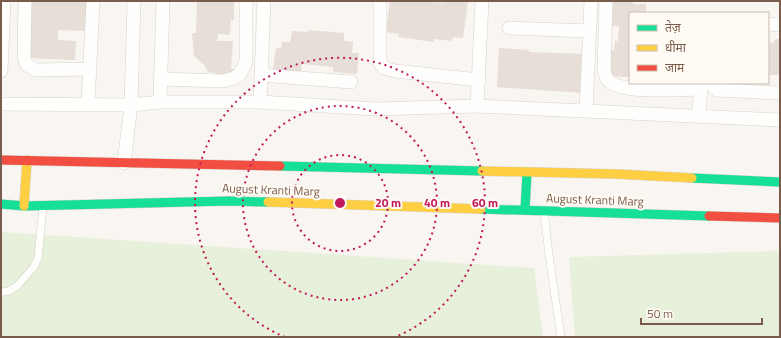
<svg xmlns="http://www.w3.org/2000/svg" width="781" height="338" font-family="'Titillium Web','Noto Sans Devanagari',sans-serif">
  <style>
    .green { fill: #e7f0db }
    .building { fill: #e6ded7 }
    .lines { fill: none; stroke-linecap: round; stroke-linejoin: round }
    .lane-casing { stroke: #d7d1cb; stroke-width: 8 }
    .street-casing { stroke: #d7d1cb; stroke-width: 14 }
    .fast-casing { stroke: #d9d2cb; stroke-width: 10 }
    .slow-casing { stroke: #d9d2cb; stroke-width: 10 }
    .jam-casing { stroke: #d9d2cb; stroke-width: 10 }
    .lane { stroke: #fefefd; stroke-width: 7 }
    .street { stroke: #fefefd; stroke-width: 13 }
    .fast { stroke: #16e098; stroke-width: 9 }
    .slow { stroke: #ffcf43; stroke-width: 9 }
    .jam { stroke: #f24e42; stroke-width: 9 }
    .ring { fill: none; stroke: #c2185b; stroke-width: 2; stroke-dasharray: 2 4 }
    .labels { text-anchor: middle; stroke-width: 4; stroke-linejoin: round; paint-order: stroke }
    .street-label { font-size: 12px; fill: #7a5c4d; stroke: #fffaf3 }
    .centre { fill: #c2185b; stroke: #fffaf3; stroke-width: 2 }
    .ring-label { font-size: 12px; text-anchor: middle; font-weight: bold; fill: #c2185b; stroke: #fffaf3; stroke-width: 4; stroke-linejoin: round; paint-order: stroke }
  </style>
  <rect width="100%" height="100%" fill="#f9f5f0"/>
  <path class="green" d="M1,232L534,268L543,337H1Z
    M780,251V337H575L569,257Z"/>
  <path class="building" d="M29,1H89L87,31L58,30V40L76,41L75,60L27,58Z
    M197,1H234V20H231L230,35L218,34L217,41H233L231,69H234V76H216V73L208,72L205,66L194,56L192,33H196Z
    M390,1H427L442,3V1H468L463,38L453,37L452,41L434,39V42L398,37L399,34L386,32Z
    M613,1H633V4H646V13H630V77L609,76L610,50H614L615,41H618L619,26H612Z
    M309,30L344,33V41L353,42L352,53H359L357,74L333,72V67L302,64L301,73L273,70L276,48H281L282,42H290L292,31L308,32Z
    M775,39H780V75H768V42L774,43Z
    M499,48L529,50V52L586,54L583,93L497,87Z"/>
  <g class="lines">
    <g class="lane-casing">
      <path id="lane" d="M544,211L549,255L561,337
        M1,292L9,291L17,286L34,267L38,258L43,207"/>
    </g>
    <g class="street-casing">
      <path id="street" d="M25,1L24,58L27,65L36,70L90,69
        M380,1V63L384,68L395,71L479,80
        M606,1L604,70C605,72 605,77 607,79C618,95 682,89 700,89
        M768,24L780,25
        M509,28L590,31
        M1,71L4,1
        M261,75L351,82
        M160,79L223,81L234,78L240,74L246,62V1
        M713,83V87L717,90L780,93
        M160,102L163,1
        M260,102L264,1
        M1,104L131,105L160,102H260L375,109L477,106L780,120
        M88,104L93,1
        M477,106L482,1
        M586,111L591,1
        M699,116L701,83
        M124,163L131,105L134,1"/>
    </g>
    <g class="fast-casing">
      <path id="fast" d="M280,166L482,171
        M692,178L780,182
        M1,204L24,206L229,201L268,202
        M481,209L709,216
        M525,210L527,172"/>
    </g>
    <g class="slow-casing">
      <path id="slow" d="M482,171L616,174L692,178
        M268,202L481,209
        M24,206L27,160"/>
    </g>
    <g class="jam-casing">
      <path id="jam" d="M1,160L280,166
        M709,216L780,218"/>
    </g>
    <use href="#lane" class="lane"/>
    <use href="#street" class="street"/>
    <use href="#fast" class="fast"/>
    <use href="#slow" class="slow"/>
    <use href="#jam" class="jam"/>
  </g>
  <g class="ring">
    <circle cx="340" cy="203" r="48"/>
    <circle cx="340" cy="203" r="97"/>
    <path d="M285 337A145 145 0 1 1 395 337"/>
  </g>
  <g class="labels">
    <g class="street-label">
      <text transform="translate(271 190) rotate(2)" y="4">August Kranti Marg</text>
      <text transform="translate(595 200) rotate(2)" y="4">August Kranti Marg</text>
    </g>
  </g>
  <circle cx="340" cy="203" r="6" class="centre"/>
  <g class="ring-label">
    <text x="388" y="207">20 m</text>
    <text x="437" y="207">40 m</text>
    <text x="485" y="207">60 m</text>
  </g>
  <rect width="781" height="338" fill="none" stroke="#7a5c4d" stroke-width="4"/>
  <rect x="629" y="12" width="140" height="72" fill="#fffaf3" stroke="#cabbb1"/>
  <rect x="637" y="25" width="20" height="6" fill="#16e098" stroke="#cabbb1"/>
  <text x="665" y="32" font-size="12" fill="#7a5c4d">तेज़</text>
  <rect x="637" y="45" width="20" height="6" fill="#ffcf43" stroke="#cabbb1"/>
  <text x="665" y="52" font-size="12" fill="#7a5c4d">धीमा</text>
  <rect x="637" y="65" width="20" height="6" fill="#f24e42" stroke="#cabbb1"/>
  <text x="665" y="72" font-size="12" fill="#7a5c4d">जाम</text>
  <path d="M641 318v6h121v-6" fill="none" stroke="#7a5c4d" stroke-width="2"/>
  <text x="647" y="318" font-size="12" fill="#7a5c4d" stroke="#fffaf3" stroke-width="3" paint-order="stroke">50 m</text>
</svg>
